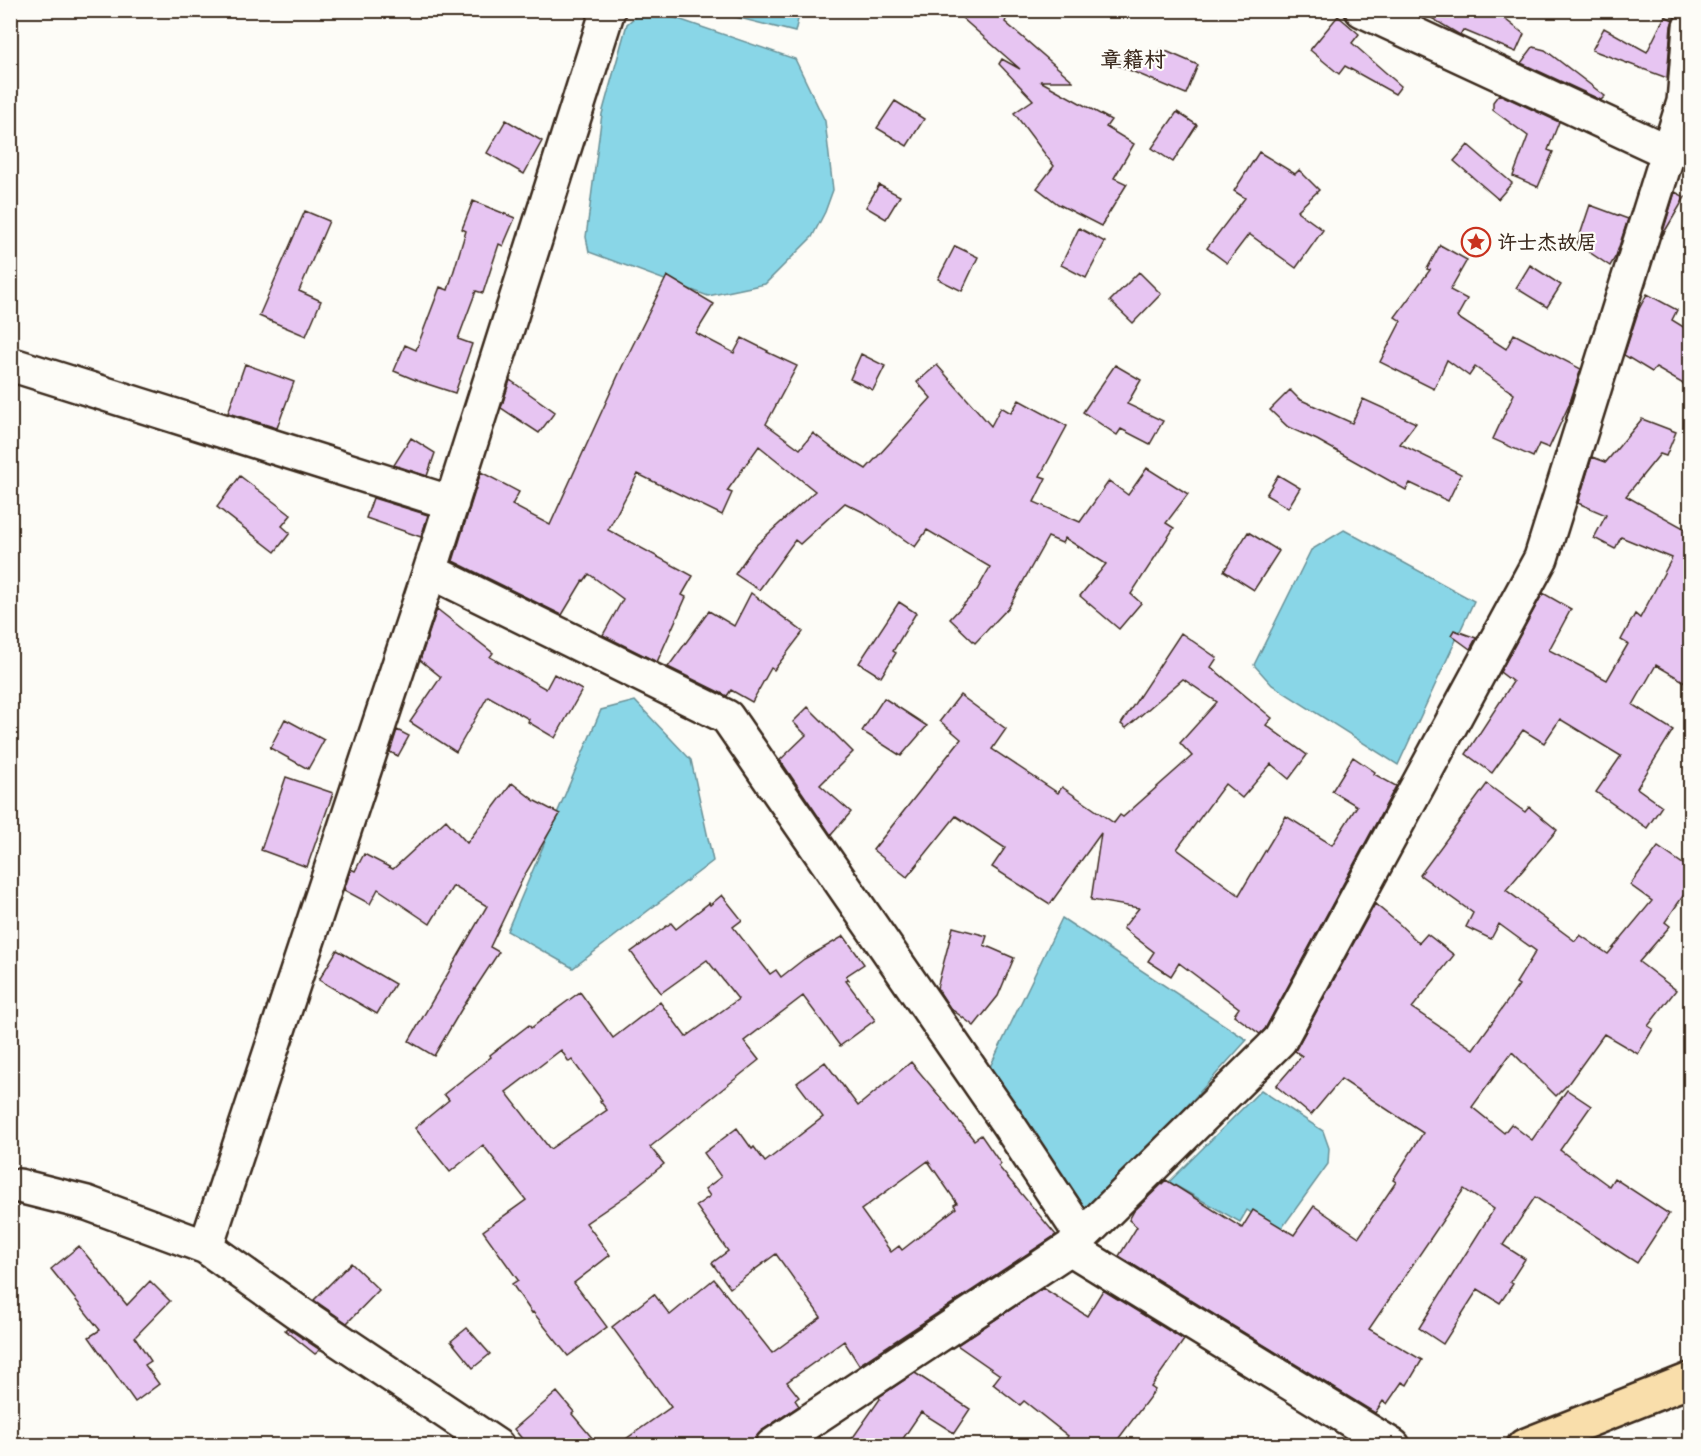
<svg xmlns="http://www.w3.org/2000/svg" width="1701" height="1456" font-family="Mali,'LXGW WenKai TC',sans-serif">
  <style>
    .water { fill: #89d6e7; stroke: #6a9197; stroke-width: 1.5 }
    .building { fill: #e7c5f2; stroke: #3b2a1e; stroke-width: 1.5; fill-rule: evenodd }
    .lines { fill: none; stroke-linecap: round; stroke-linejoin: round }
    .minor-casing { stroke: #3b2a1e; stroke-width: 38 }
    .highway-casing { stroke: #3b2a1e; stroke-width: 38 }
    .minor { stroke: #fdfcf7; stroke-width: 33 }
    .highway { stroke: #f9deab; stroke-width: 33 }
    .labels { text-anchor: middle; stroke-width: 4.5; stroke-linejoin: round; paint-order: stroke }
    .poi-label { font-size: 20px; font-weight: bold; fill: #3b2a1e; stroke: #fdfcf7; text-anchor: start }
    .quarter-label { font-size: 22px; font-weight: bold; fill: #3b2a1e; stroke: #fdfcf7 }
  </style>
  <rect width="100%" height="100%" fill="#fdfcf7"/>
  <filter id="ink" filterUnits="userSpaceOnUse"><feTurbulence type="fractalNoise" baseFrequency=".0167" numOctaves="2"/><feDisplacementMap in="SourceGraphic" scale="12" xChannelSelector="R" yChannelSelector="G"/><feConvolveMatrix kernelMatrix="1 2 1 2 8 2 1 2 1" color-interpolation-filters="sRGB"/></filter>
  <g filter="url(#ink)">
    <path class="water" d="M642,11H655L795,59L825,121L833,190L825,212L812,237L765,284L708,296L589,252L586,237L602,114L627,24Z
      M712,11H800L795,32Z
      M1344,530L1474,601L1398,765L1272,685L1254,665L1311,550Z
      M635,701L691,760L713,861L573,968L507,931L601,710Z
      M1062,918L1247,1040L1101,1201L1085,1207L1053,1167L988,1071Z
      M1261,1090L1323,1131L1329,1148L1328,1164L1279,1232L1247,1210L1240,1222L1169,1182Z"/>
    <path class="building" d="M953,10H1010L1005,22L1073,81H1040L1111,120L1106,127L1134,144L1114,178L1127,184L1101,226L1058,204L1037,188L1054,166L1014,113L1033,100L999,64L1002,59L1020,69Z
      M1418,10H1493L1524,34L1516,52L1463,30L1460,35Z
      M1338,16L1359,34L1352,43L1401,86L1395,94L1345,66L1339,74L1310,50Z
      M1665,16L1673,20L1671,26L1667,78L1592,50L1604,28L1647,52Z
      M1533,47L1545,50L1605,96L1601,100L1521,63Z
      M1161,49L1198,65L1186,94L1110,62V61L1156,62Z
      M1499,94L1559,122L1548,150L1553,152L1538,187L1513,176L1528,136L1493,110V102Z
      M895,101L924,119L907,146L877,128Z
      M1177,112L1197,125L1173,162L1152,148Z
      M506,120L542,141L524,174L487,153Z
      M1468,145L1512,183L1498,199L1454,161Z
      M1259,152L1295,174L1299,170L1319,190L1297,211L1323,230L1296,268L1249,234L1227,263L1207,248L1245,198L1234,191Z
      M879,185L900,196L886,219L866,207Z
      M1675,192L1685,197L1661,238Z
      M473,201L515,218L503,246L499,244L483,293L476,291L458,339L472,344L455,393L418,381L394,371L405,345L416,350L440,287L448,290L466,231L462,229Z
      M1590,205L1628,219L1616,256L1610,266L1577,244Z
      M305,211L329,221L299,291L321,301L306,336L259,316Z
      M1079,228L1105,242L1086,278L1061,265Z
      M1440,245L1467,260L1450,290L1467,299L1457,317L1506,349L1514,334L1581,369L1569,405L1549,448L1539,444L1533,457L1493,439L1514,394L1475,367L1469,376L1447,360L1434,389L1380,362L1401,321L1395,317L1430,270L1427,269Z
      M955,246L978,257L962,291L938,279Z
      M1530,265L1561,285L1547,307L1516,288Z
      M1139,272L1161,294L1133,323L1110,301Z
      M667,276L714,304L696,333L734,353L742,338L768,351L767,352L797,366L766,424L800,449L813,433L832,448L866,469L931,398L917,382L937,365L991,426L1001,407L1011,413L1019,400L1067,426L1040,476L1046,478L1034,502L1080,522L1109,481L1128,495L1147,468L1188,494L1166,523L1174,528L1131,594L1141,603L1119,629L1080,596L1106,564L1065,538L1062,543L1048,537L1009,607L975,643L950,619L977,590L990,567L927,530L915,547L869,515L845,503L800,544L795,540L759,590L735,574L754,547L815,491L759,446L727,491L732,493L722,515L638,474L608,530L693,576L682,595L686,597L657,662L603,635L623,599L589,574L584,581L583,580L562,615L453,561L481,472L519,492L512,505L550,525L622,367Z
      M1647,294L1677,310L1672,320L1690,331V388L1656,368L1652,372L1624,355L1639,309Z
      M861,354L885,366L873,390L850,379Z
      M245,364L294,382L277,428L228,413Z
      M1115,365L1141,380L1127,404L1163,421L1150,444L1121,429L1117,435L1083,412Z
      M510,380L555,412L539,433L501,408Z
      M1290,390L1299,399L1352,423L1363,399L1416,423L1400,444L1461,474L1448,501L1410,483L1406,490L1317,440L1288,427L1270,410Z
      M1642,419L1676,432L1666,456L1660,454L1626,496L1687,530L1690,524V685L1656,665L1633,705L1673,730L1637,788L1662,806L1647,828L1596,792L1621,756L1560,719L1544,743L1523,730L1492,773L1466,754L1513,682L1500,672L1543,593L1571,609L1549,650L1607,680L1628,644L1621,640L1635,614L1640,618L1672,558L1621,537L1615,549L1594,538L1606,515L1578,503L1592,457L1606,462Z
      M411,438L435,453L427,476L394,465Z
      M1278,475L1300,488L1288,508L1266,495Z
      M240,476L291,515L282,526L290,533L275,552L217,507Z
      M373,498L428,515L421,537L366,518Z
      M1248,532L1279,551L1254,590L1224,571Z
      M751,593L803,632L774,670L771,668L752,702L731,690L727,696L668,667L709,611L734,626Z
      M899,602L916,613L893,651L896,653L881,677L859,663Z
      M437,609L493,653L490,657L546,689L554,674L582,690L555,738L528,722L529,719L488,696L456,752L410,722L441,677L420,660Z
      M1454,630L1476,638L1470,649L1451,635Z
      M1181,633L1217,658L1211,667L1272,718L1266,725L1307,755L1289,779L1271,764L1242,798L1225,784L1177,849L1239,895L1286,816L1332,845L1357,806L1332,791L1353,757L1375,772L1374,774L1396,786L1265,1029L1260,1034L1234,1015L1239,1008L1179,963L1171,976L1148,961L1154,952L1123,928L1139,908L1091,900L1101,833L1050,904L992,867L1005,848L956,816L907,877L873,850L961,739L940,721L960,695L1006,729L992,749L1058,793L1062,787L1114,823L1120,815L1123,817L1192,756L1180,743L1217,702L1183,679L1126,728L1121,724Z
      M884,698L927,726L901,756L862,731Z
      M808,707L853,752L820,785L851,812L831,835L780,760L806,735L793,722Z
      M285,719L324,740L308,769L270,748Z
      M397,730L409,736L398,756L390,752Z
      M286,777L333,793L307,867L261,850Z
      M512,783L535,801L560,814L524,876L490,947L499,952L461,1010L434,1056L409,1041L487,906L453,886L430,924L378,889L370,904L344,890L351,869L355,871L364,854L393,869L446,820L467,843Z
      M1487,784L1525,812L1529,807L1557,830L1506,890L1575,941L1580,935L1608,954L1652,901L1630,885L1658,847L1690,869V886L1665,922L1670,926L1639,962L1676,990L1648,1026L1653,1029L1638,1054L1604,1034L1568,1084L1556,1096L1512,1052L1472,1107L1504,1133L1511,1124L1532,1140L1567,1090L1591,1106L1560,1150L1609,1186L1614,1178L1669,1214L1637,1263L1535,1197L1503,1245L1525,1259L1510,1282L1513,1284L1500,1303L1478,1289L1443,1344L1419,1328L1494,1209L1464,1189L1369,1329L1422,1360L1407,1385L1402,1382L1387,1404L1383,1401L1375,1413L1119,1256L1137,1227L1129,1220L1134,1211L1166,1180L1242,1228L1253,1210L1294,1235L1314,1206L1359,1237L1396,1182L1393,1180L1423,1133L1341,1079L1311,1115L1276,1086L1302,1056L1295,1051L1375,904L1398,923L1419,943L1427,934L1454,955L1412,1008L1473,1049L1519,985L1516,983L1536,951L1499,924L1491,939L1466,927L1473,913L1420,875Z
      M722,895L742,920L733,927L770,974L776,970L781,977L804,959L844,936L864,964L846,976L849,980L846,981L875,1020L840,1046L803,996L744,1041L759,1060L650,1147L664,1164L632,1190L633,1191L586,1223L610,1255L574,1283L607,1327L568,1356L533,1312L532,1313L512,1284L518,1280L483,1231L526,1200L483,1145L450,1172L415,1128L449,1100L444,1094L491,1057L490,1055L529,1025L531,1028L580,992L613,1038L660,1002L686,1037L737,1000L738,999L707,960L661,993L631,952L671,923L676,929L709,903L710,905ZM561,1050L569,1062L572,1060L602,1100L600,1101L607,1110L550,1149L506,1092Z
      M953,927L987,936L984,945L1014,958L998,996L974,1026L950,1008L937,988Z
      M337,950L395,984L377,1014L319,980Z
      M825,1062L858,1106L911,1062L941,1098L974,1140L981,1135L1001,1164L998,1166L1056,1235L859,1365L844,1341L787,1382L799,1397L795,1400L799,1406L761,1431L756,1437L754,1446H616L671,1407L612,1327L654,1294L670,1315L714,1279L772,1353L821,1317L776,1254L730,1288L712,1263L728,1251L696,1206L710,1196L705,1189L721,1177L704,1153L737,1128L752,1149L754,1147L765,1162L823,1117L797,1083ZM928,1161L957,1203L954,1205L956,1208L902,1250L899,1246L891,1252L861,1210Z
      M79,1246L127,1305L150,1281L170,1301L135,1337L151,1361L145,1365L159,1384L135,1402L89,1337L100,1330L51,1269Z
      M351,1263L379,1290L347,1323L314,1300Z
      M1043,1288L1087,1316L1103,1290L1184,1340L1151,1387L1155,1390L1113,1446H1061L1068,1436L1024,1401L1020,1405L993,1384L1000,1375L957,1345Z
      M287,1328L320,1350L315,1354L285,1330Z
      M467,1328L490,1354L473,1368L451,1341Z
      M915,1373L970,1409L954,1433L921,1412L898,1446H847L880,1399L879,1397Z
      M557,1392L574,1412L572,1414L599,1446H528L514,1429Z
      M820,1437L826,1446H807Z"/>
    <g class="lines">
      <g class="minor-casing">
        <path id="minor" d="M1362,10L1668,152
          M10,364L452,503
          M430,571L727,717L1008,1124L1082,1236
          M19,1186L87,1203L206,1247L296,1311L497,1446
          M206,1247L430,571L608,10
          M1070,1248L1280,1040L1541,558L1684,102L1690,27
          M772,1446L1070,1248L1393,1446"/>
      </g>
      <g class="highway-casing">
        <path id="highway" d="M1524,1446L1690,1380"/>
      </g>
      <use href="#minor" class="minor"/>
      <use href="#highway" class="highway"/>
    </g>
  </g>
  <defs>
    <g id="sight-ring" transform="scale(1.5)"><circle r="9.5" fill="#fdfcf7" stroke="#c8321e" stroke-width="1.5"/><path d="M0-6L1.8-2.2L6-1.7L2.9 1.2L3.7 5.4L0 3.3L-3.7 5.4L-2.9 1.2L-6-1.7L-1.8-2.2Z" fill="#c8321e"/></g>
  </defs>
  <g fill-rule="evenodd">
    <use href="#sight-ring" x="1476" y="242"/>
  </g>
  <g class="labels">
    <g class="poi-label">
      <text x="1497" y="249">许士杰故居</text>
    </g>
    <g class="quarter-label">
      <text x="1133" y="67">章籍村</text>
    </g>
  </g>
  <rect width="1701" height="1456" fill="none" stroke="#fdfcf7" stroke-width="36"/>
  <rect x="18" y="18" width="1665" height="1420" fill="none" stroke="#3b2a1e" stroke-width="2" filter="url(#ink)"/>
</svg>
